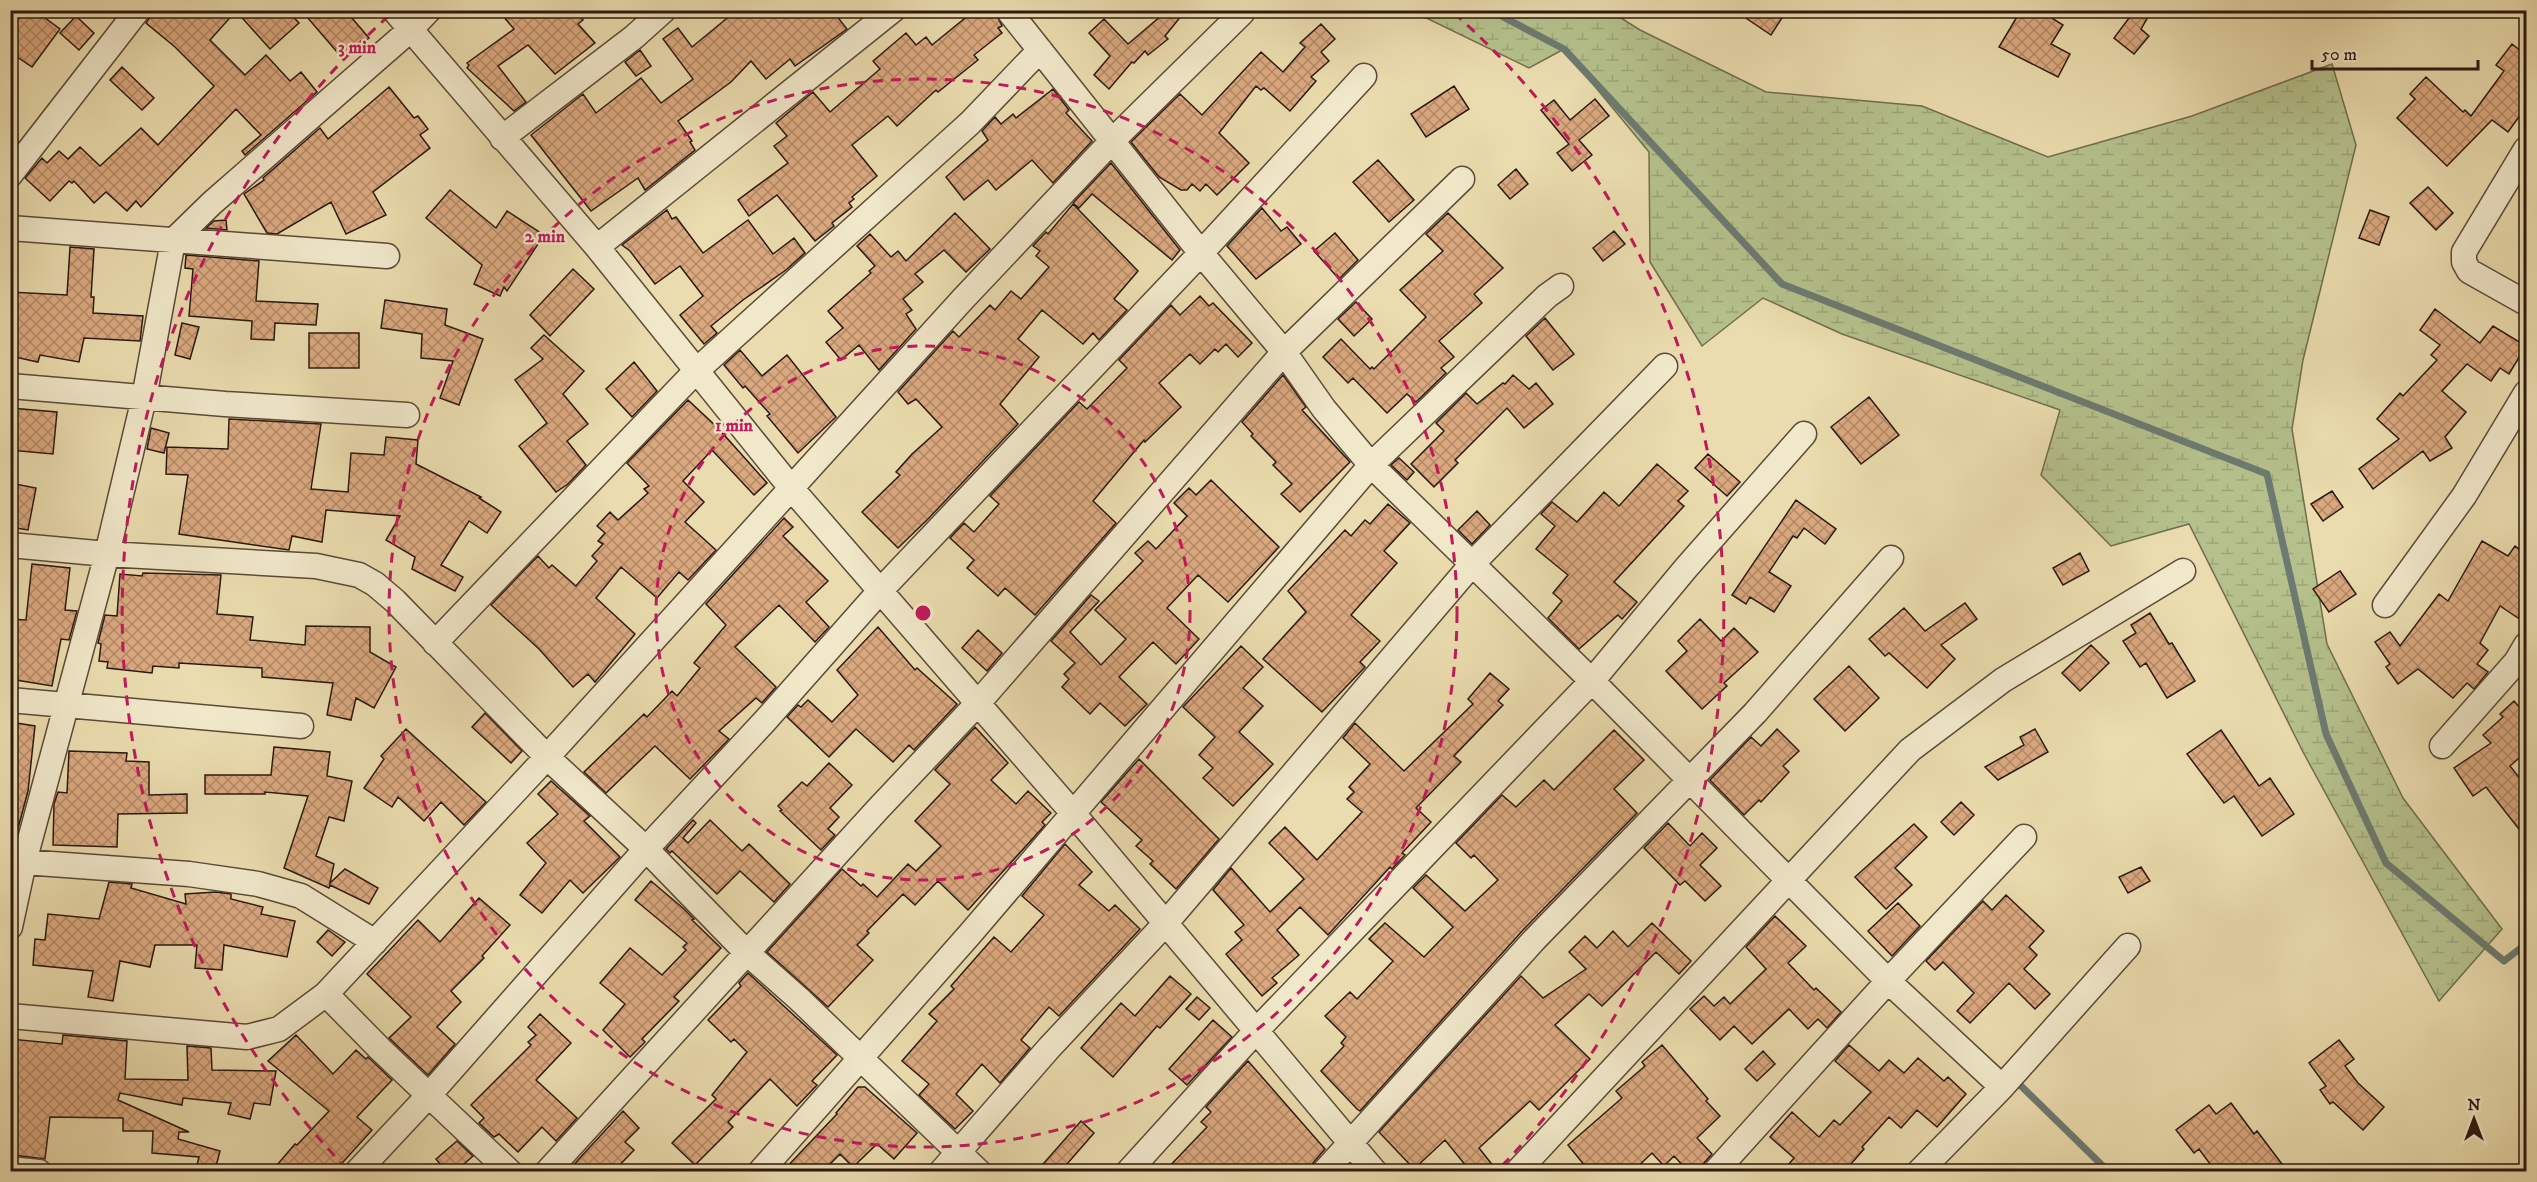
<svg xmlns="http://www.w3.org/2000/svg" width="2537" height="1182" font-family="'IM FELL DW Pica',serif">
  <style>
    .wetland { fill: url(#wetland-marsh); stroke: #706d4e; stroke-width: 1.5 }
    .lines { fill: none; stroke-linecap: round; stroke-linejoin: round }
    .stream { stroke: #6d7a71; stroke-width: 7 }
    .building { fill: url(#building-cross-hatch); stroke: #2b1911; stroke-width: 1.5 }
    .minor-casing { stroke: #5b4a38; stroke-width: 27 }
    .minor { stroke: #f1e8ca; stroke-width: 24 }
    .ring { fill: none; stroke: #c2185b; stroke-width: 3; stroke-dasharray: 10 8 }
    .centre { fill: #c2185b; stroke: #f1e8ca; stroke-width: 3 }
    .ring-label { font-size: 18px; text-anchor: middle; font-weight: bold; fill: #c2185b; stroke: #f1e8ca; stroke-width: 4.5; stroke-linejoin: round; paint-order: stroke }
  </style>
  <defs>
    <pattern id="wetland-marsh" width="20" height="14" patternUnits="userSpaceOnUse" patternTransform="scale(1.5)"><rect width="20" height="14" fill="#b5c18c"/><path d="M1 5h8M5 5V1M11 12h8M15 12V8" fill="none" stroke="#9ca578"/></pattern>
    <pattern id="building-cross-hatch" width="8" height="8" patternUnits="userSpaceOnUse" patternTransform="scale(1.5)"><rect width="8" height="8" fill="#dba980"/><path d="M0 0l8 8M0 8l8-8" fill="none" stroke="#b28967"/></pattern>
  </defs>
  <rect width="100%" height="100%" fill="#eadcae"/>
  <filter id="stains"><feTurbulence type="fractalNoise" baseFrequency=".00333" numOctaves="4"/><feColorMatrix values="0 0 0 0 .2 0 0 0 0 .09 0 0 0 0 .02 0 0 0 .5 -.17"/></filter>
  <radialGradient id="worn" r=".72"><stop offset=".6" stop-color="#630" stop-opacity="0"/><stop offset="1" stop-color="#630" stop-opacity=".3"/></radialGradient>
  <path class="wetland" d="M1412,11H1610L1640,30L1766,92L1922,106L2048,157L2192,116L2332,64L2356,145L2303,360L2292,429L2327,644L2403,798L2502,929L2439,1001L2303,752L2189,524L2111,546L2041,475L2060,410L1842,334L1763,298L1702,346L1650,262L1649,152L1564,49L1529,68Z"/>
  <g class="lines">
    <path class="stream" d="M1490,10L1564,49L1782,284L2267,474L2326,734L2386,863L2504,961L2526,944
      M2019,1084L2109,1172"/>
  </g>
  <path class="building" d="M22,10H34L60,29L32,67L10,52V26Z
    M154,10H287L299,23L270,49L236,11L210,40L245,75L266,55L290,81L301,72L317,92L245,155L242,151L261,135L236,109L141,207L136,201L127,211L106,192L94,203L74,181L72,183L69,181L50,201L25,178L42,158L47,163L59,151L68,159L80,147L100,166L141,128L158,145L214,86L175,47L146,23Z
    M301,10H345L369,38L343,59Z
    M498,10H574L583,20L578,24L595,43L555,74L528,45L498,66L526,102L514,111L467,68L469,65L467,63L514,29Z
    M737,10H832L847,29L795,66L790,59L766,79L751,61L731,82L678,121L692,141L690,142L695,150L645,190L638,178L591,211L531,135L583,94L596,113L641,78L661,103L693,79L663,39L678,28L692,47Z
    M975,10H994L1002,26L998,28L1002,33L974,55L978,60L938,92L936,90L897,126L888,116L852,145L877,176L852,197L854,199L849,203L852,207L832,223L834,226L815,241L777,195L749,216L738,200L788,163L774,146L787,136L776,123L813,92L830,112L880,69L873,61L906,33L916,45L926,37L932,45Z
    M1168,10H1186L1165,36L1168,39L1148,55L1145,51L1134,63L1132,62L1109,89L1094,75L1110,56L1089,33L1104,19L1128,44Z
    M1734,10H1787L1771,35Z
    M2021,10H2039L2063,25L2051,44L2070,54L2058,77L1999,47Z
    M2135,10H2152L2141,29L2149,36L2134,54L2114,38Z
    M76,16L94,33L79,50L60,33Z
    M1321,24L1335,39L1321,52L1329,61L1311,77L1316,81L1290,111L1264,88L1261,90L1256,86L1219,133L1249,163L1217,195L1206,184L1200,191L1192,184L1187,190H1181L1159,177L1131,142L1180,94L1202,115L1261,52L1283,72L1305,47L1300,43Z
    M2512,44L2526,55V107L2508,132L2492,120L2447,166L2397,118L2415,99L2410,94L2426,77L2463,112L2465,110L2471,116L2504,71L2496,65Z
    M640,50L651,66L636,76L625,62Z
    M122,67L154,98L142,110L110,80Z
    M1454,86L1469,109L1426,137L1411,114Z
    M389,87L414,118L418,116L428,129L420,135L430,148L373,192L386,215L346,234L331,202L277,234L267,233L244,194L264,180L263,178L320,128L328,139Z
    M1053,89L1069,110L1066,113L1092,141L1053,183L1032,160L996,190L988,180L964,200L946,177L988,140L982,131L995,117L1001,124L1013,114L1016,118Z
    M1595,99L1609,116L1579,140L1592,155L1572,171L1557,153L1569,144L1541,110L1554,100L1570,120Z
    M1378,160L1414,200L1389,222L1353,182Z
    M1111,163L1180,250L1172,260L1092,194L1079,208L1073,203Z
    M1516,169L1528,184L1510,199L1498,185Z
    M2428,187L2453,213L2436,230L2410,203Z
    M450,190L496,228L507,211L544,235L507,291L504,287L500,296L474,284L482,265L426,218Z
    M1073,204L1138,271L1114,299L1127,310L1099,340L1093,333L1083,344L1042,310L1018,339L1039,357L1000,404L1018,424L928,519L898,548L862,512L900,475L896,472L912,454L942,427L916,399L908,404L898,392L953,331L959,337L990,305L995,310L1011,291L1021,299L1049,267L1036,256L1040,251L1033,246L1046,232L1048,234Z
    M1262,208L1281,231L1287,227L1301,244L1256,279L1227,246Z
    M667,210L672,219L676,217L703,253L748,220L773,254L794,238L805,253L786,270L743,300L711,326L717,333L704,344L680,315L703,296L680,266L655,284L630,251L622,245Z
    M2370,210L2389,217L2379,245L2359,238Z
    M955,213L990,249L966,272L944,250L915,274L923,282L903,299L912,310L906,314L916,329L879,370L859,345L841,360L826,342L843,328L828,311L871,273L869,271L875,266L857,246L870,234L891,257L898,251L906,261Z
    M1448,213L1503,268L1474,294L1482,303L1439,341L1454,357L1441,368L1446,373L1416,402L1407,394L1387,413L1353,378L1348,383L1323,357L1341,339L1370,369L1372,367L1374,369L1426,317L1400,290L1443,251L1426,234Z
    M226,220L227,230L206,228L214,221Z
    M1614,231L1625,244L1603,261L1593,248Z
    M1335,233L1358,260L1339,279L1314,251Z
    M70,247L94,249L91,297H94L93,313L143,316L140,341L84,338L79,362L40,355L38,362L10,356V292L67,295Z
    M186,255L259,261L256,301L318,304L316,325L275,323L274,340L251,339L252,321L189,316L193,269L185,268Z
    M573,269L594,289L550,336L530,315Z
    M1200,296L1209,306L1213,303L1252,343L1238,357L1226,344L1218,352L1215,349L1200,364L1190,354L1159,383L1181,407L1145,442L1144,440L1093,501L1116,523L1035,615L1005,588L998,596L967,568L974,560L950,538L964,523L974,532L999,504L990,496L1079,402L1087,409L1127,368L1119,360L1171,305L1180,315Z
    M385,300L447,309L445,325L483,339L459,405L440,398L453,361L421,358L422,334L381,328Z
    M1356,302L1372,319L1354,336L1338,319Z
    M2435,309L2480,343L2493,326L2526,346L2509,374L2500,368L2491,381L2467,364L2442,391L2466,412L2445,437L2452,448L2430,461L2423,451L2373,489L2359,469L2399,439L2377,419L2400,393L2403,396L2437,360L2431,355L2440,345L2420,330Z
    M1545,318L1574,354L1553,370L1526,336Z
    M182,323L199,327L190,359L175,355Z
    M309,333H359V368H309Z
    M544,335L584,371L563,394L588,424L567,441L586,465L568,484L556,492L519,446L547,423L515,380L543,359L531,348Z
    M740,350L762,376L787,355L836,417L798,453L767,416L770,414L745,386L743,388L724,365Z
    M634,362L657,391L632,417L606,389Z
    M1283,375L1306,407L1302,410L1350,462L1300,512L1281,494L1292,484L1273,465L1276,462L1251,436L1253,434L1242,422Z
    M1513,375L1529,389L1536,383L1553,404L1524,428L1507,408L1455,460L1458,463L1434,487L1411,464L1444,431L1436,423L1466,393L1477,404L1503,383L1505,384Z
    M1869,397L1899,435L1861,464L1831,427Z
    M688,400L718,428L767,483L754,495L712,450L683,481L704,502L685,522L716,550L688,580L679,572L657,598L621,567L596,598L635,634L595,682L588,674L573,687L539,649L491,605L538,556L549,568L552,565L576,586L597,561L592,556L603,544L598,541L605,533L597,526L610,512L618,520L648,493L644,489L649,486L627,463Z
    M10,408L57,412L53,454L10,450Z
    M229,419L321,424L311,489L348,492L351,453L384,455L386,437L418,440L416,464L481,497L479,498L501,512L487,533L469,521L441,565L463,577L455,591L412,569L415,557L386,540L400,516L326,510L322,542L292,536L289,550L179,534L188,475L166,474L167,447L228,449Z
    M151,428L169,433L164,453L147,449Z
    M1708,454L1740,482L1727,496L1695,468Z
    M1399,458L1414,472L1407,480L1391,465Z
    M1657,464L1688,491L1678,501L1684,506L1614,582L1637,602L1622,619L1618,615L1579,649L1548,618L1562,601L1553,593L1568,575L1536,549L1555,526L1541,514L1552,502L1577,522L1604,492L1619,506Z
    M1211,480L1279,547L1228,602L1198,575L1167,608L1199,639L1176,664L1153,642L1119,677L1147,704L1125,726L1100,703L1090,714L1062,687L1069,679L1064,674L1075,663L1051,641L1091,595L1099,601L1070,632L1101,665L1126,639L1095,610L1143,561L1135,553L1148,541L1156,549L1187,516L1174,503L1189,488L1196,495Z
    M10,483L36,488L28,530L10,527Z
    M2332,491L2343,507L2323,521L2311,504Z
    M1796,500L1836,529L1825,544L1804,528L1797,538L1793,536L1769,572L1791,586L1774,612L1750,597L1746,604L1732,595Z
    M1388,504L1410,523L1384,551L1397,563L1351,615L1380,641L1360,662L1365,667L1322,712L1263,659L1306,612L1288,591L1345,530L1351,536L1365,520L1370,524Z
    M1477,511L1490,525L1472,544L1458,530Z
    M784,518L793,527L783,536L828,581L806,602L829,627L815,642L779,605L735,647L776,687L762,703L756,698L719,731L729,739L690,779L655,746L606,793L584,772L644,714L647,717L672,691L677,696L700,668L694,663L726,625L706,604Z
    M2482,541L2508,556L2515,546L2526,554V606L2518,618L2500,606L2480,643L2488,650L2477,664L2488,672L2474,689L2467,683L2453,698L2418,669L2398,684L2386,667L2390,664L2375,642L2390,632L2400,646L2439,594L2448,601Z
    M2080,553L2089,571L2063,585L2053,568Z
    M32,564L70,568L65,610L77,611L69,640L61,639L52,686L10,679V619L26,620Z
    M2340,571L2356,594L2329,612L2313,589Z
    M143,573L221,575L217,614L253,617L250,640L305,645L306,626L370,627V652L396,667L374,708L356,698L351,720L327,715L333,683L262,677V668L179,663V668L153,666L152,673L107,668L108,662L99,661L101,644L98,643L105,615L117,616L120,574L142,576Z
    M1965,603L1977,619L1941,645L1955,659L1927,688L1889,653L1885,656L1869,639L1904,608L1925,631Z
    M2150,613L2169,644L2172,643L2195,681L2167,698L2146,663L2140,667L2123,641L2136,633L2131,625Z
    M1700,619L1721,641L1734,628L1758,652L1724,683L1727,686L1702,709L1666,671L1687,651L1678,641Z
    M878,627L915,670L917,668L957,704L914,750L909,745L893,762L856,729L829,757L787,717L798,705L801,707L808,700L832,722L858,695L837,670Z
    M978,630L1002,653L987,671L962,648Z
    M2091,645L2109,663L2080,691L2062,673Z
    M1241,646L1263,667L1243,688L1263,706L1239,732L1273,764L1233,806L1203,778L1213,768L1199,755L1215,737L1183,707Z
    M1849,666L1879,698L1845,731L1814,699Z
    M1490,673L1509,689L1498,701L1503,705L1454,756L1461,762L1416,808L1431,822L1402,853L1405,855L1392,869L1390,867L1328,935L1300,907L1277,930L1299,955L1272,978L1277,983L1262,996L1226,954L1242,940L1235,932L1244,925L1213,890L1231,868L1270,912L1304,879L1269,843L1285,827L1317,860L1362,812L1347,799L1354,792L1349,787L1370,764L1343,738L1355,723L1404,771L1473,704L1468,699Z
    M2514,701L2526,715V752L2510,766L2526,786V838L2486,787L2473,796L2454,768L2491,743L2483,735L2503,717L2500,714Z
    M485,713L522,751L511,763L472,727Z
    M10,722L35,726L28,791L13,847H10Z
    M975,727L1008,763L991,780L1016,804L1028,791L1051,813L1042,822L1045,825L968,910L938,881L915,905L903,894L867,931L869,933L857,945L873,960L828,1007L767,952L842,869L861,886L863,884L877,897L908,864L916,871L941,846L915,821L950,784L935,770Z
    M406,729L486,802L464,825L441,802L424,821L398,797L392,807L364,788L384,759L381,756Z
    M1777,729L1799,751L1783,766L1789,772L1761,802L1759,800L1744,815L1710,780L1751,737L1761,746Z
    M2035,729L2048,752L1998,780L1985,767L2024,745L2020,737Z
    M1614,730L1644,760L1614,789L1637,813L1524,929L1360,1111L1357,1109L1321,1071L1344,1046L1341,1043L1346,1037L1325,1016L1350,992L1357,999L1393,961L1369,939L1385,923L1424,957L1453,927L1413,888L1426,875L1465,911L1498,880L1474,855L1471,858L1456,843L1502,795L1516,807L1544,780L1554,790Z
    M2221,730L2259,786L2270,778L2294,814L2262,836L2234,796L2224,803L2187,754Z
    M274,747L330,752L327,776L352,781L344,821L329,817L316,856L334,864L330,883L345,869L378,888L369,904L330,885L329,888L284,868L308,796L265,792V794H205V775H271Z
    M69,751L127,753L126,761L149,762V795L187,794V813L118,814L117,847L53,845L54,804L58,792L67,793Z
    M1139,759L1219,839L1176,889L1150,864L1153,861L1136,846L1142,840L1101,802Z
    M829,763L852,785L830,808L839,817L828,829L835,835L821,850L780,811L782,810L778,806L802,782L807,786Z
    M551,781L590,816L584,821L620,857L583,893L570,880L542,913L520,895L546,863L527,843L558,814L538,794Z
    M1961,802L1974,815L1954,835L1941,822Z
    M693,820L696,823L683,838L688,843L710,820L742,851L749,844L790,884L774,902L740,871L717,894L672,851L670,853L666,849Z
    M1668,823L1690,846L1702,833L1717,848L1700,865L1721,886L1705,901L1685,881L1680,885L1644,848Z
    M1914,824L1927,837L1895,868L1912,885L1886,909L1855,877Z
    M1065,844L1092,872L1079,885L1109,911L1115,905L1140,929L1059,1016L1049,1007L1021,1040L1030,1048L1000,1083L982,1064L956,1094L973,1111L955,1129L919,1095L929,1084L902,1061L937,1021L929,1014L954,989L951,986L994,937L1011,952L1044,915L1022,896Z
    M2141,867L2150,881L2128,893L2119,877Z
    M651,881L684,909L694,919L692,920L721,948L674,997L679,1001L642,1039L645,1042L630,1057L603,1030L625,1004L600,983L630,948L662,975L686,950L683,947L687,943L635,900Z
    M109,882L132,884L131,888L186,904L185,894L216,892L231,894V899L263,907L261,914L295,921L287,957L224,945L222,970L195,968L197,945H155L150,967L120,961L113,1001L88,997L93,971L33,965L35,939L45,940L48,914L99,919Z
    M2006,895L2044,931L2029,947L2037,955L2024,969L2050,994L2035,1009L2009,983L1970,1023L1957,1011L1974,993L1943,962L1935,970L1926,961L1983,901L1992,910Z
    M479,898L510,925L482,956L484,958L451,991L461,1002L437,1027L455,1044L428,1075L389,1038L411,1017L367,974L418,920L440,942Z
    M1898,903L1920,926L1892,956L1868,931Z
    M1775,916L1806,946L1788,963L1814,990L1816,988L1841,1012L1827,1028L1818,1019L1808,1029L1789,1009L1752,1044L1734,1026L1720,1040L1690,1009L1704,996L1714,1006L1724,997L1730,1004L1766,969L1746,947Z
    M1652,923L1691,961L1679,974L1656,952L1602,1006L1589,994L1555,1025L1590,1059L1539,1110L1530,1101L1479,1148L1498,1172H1471L1445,1140L1414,1169L1379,1132L1521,976L1543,998L1586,969L1569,952L1585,936L1597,948L1613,931L1628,947Z
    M328,930L345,942L332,956L317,942Z
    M748,973L837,1055L812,1081L817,1085L797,1106L770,1079L728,1122L733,1127L695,1165L672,1143L716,1099L712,1095L747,1052L734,1039L731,1042L708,1020L741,986L739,983Z
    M1170,976L1191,994L1160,1028L1157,1026L1113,1077L1081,1048L1121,1003L1135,1016Z
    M1197,997L1210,1008L1199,1020L1186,1009Z
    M540,1014L571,1043L536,1080L577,1118L556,1141L542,1127L518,1152L499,1134L494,1137L479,1123L484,1118L471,1105L531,1045L528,1042L536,1035L528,1027Z
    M1213,1020L1232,1037L1187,1085L1169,1069Z
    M63,1035L127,1041L125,1079L188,1080L187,1046L211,1048L212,1070L276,1071L270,1105L254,1103L250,1119L228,1114L231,1103L183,1098L182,1105L120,1093L118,1100L189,1132H179L178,1139L220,1151L215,1170L197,1165L199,1157L152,1153L153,1131H123V1118L50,1117L45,1159L14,1155L17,1125H10V1039L62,1044Z
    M296,1035L333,1074L356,1050L366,1059L368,1057L392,1080L357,1117L372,1130L334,1172H271L295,1144L297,1145L329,1111L268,1061Z
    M2339,1040L2354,1059L2345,1066L2358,1083L2384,1107L2363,1130L2333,1102L2330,1104L2320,1090L2326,1086L2309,1063Z
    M1662,1045L1708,1099L1706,1101L1720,1116L1697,1138L1712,1154L1704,1163L1701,1172H1689L1674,1156L1664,1166L1652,1153L1632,1172H1590L1568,1145L1622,1098L1616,1091L1645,1066L1642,1062Z
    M1849,1045L1879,1071L1889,1060L1904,1073L1918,1058L1944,1081L1948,1077L1966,1094L1937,1127L1917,1110L1901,1128L1889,1117L1862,1147L1864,1149L1844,1172H1782L1794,1158L1770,1137L1792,1112L1819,1137L1834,1120L1840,1125L1871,1092L1835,1061Z
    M1763,1051L1775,1064L1757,1081L1745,1069Z
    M1248,1061L1325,1149L1313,1163L1310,1172H1164L1207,1127L1201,1122L1211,1112L1206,1107Z
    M858,1087H865L917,1133L894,1159L877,1144L853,1167L840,1154L822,1172H782L837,1114L836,1113Z
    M2231,1103L2254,1134L2257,1131L2288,1172H2216L2199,1149L2194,1153L2176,1130L2209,1105L2216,1114Z
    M623,1111L639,1128L625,1142L634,1150L613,1172H567Z
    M1081,1121L1094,1133L1060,1172H1036Z
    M457,1141L473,1156L455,1172H447L436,1159Z"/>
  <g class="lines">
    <g class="minor-casing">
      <path id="minor" d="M394,10L597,247L792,489L1072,812L1375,1172
        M1008,10L1201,253L1284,352L1324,409L1371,465L1592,681L1888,981L2002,1087
        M502,138L634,37L664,10
        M2526,149L2464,252V262L2469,271L2526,303
        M10,175L138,10
        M10,228L387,256
        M597,247L893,10
        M10,386L225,404L407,415
        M10,545L107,554L316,566L359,575L375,584L395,601L547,757L646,849L747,953L799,999L979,1172
        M2385,605L2464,496L2526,393
        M435,643L696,371L970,123L1040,50
        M10,700L301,726
        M2442,746L2516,662L2526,645
        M10,861L189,874L258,884L301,896L375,942
        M10,927L24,862L107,554L144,398L173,241L212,203L410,30L429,10
        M326,994L381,1050L510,1172
        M10,1016L247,1037L279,1029L326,994L547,757L963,299L1112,141L1242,13
        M10,1169L39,1172
        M357,1172L429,1095L646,849L764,722L880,591L1201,253L1364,76
        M547,1172L878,809L978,703L1284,352L1462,179
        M760,1172L970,934L1371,465L1547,296L1561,286
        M941,1172L1049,1048L1165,924L1473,563L1665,366
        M1128,1172L1255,1032L1592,681L1686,568L1804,434
        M1324,1172L1535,939L1755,713L1891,558
        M1517,1172L1910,750L2003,680L2183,571
        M1715,1172L1888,981L2024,837
        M1919,1172L2002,1087L2128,946"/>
    </g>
    <use href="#minor" class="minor"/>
  </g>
  <g class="ring">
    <circle cx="923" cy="613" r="267"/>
    <circle cx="923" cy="613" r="534"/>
    <path d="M347 1169A801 801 0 0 1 392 13M1454 13A801 801 0 0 1 1499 1169"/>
  </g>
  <circle cx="923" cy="613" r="9" class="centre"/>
  <g class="ring-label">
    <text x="357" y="53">3 min</text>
    <text x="545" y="242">2 min</text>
    <text x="734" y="431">1 min</text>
  </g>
  <rect width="2537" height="1182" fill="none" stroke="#eadcae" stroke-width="36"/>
  <rect x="12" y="12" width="2513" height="1158" fill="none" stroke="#2b1911" stroke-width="3"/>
  <rect x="18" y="18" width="2501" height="1146" fill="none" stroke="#2b1911" stroke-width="1.5"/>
  <g transform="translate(2474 1119)" stroke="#f1e8ca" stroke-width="4.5" paint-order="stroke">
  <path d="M0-4.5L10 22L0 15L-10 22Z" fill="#2b1911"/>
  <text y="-9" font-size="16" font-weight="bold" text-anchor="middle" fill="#2b1911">N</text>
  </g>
  <path d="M2312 60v9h166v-9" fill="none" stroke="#2b1911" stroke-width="3"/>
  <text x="2321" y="60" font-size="18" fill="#2b1911" stroke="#f1e8ca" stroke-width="4.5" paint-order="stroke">50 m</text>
  <rect width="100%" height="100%" filter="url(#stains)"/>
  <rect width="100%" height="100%" fill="url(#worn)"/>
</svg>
